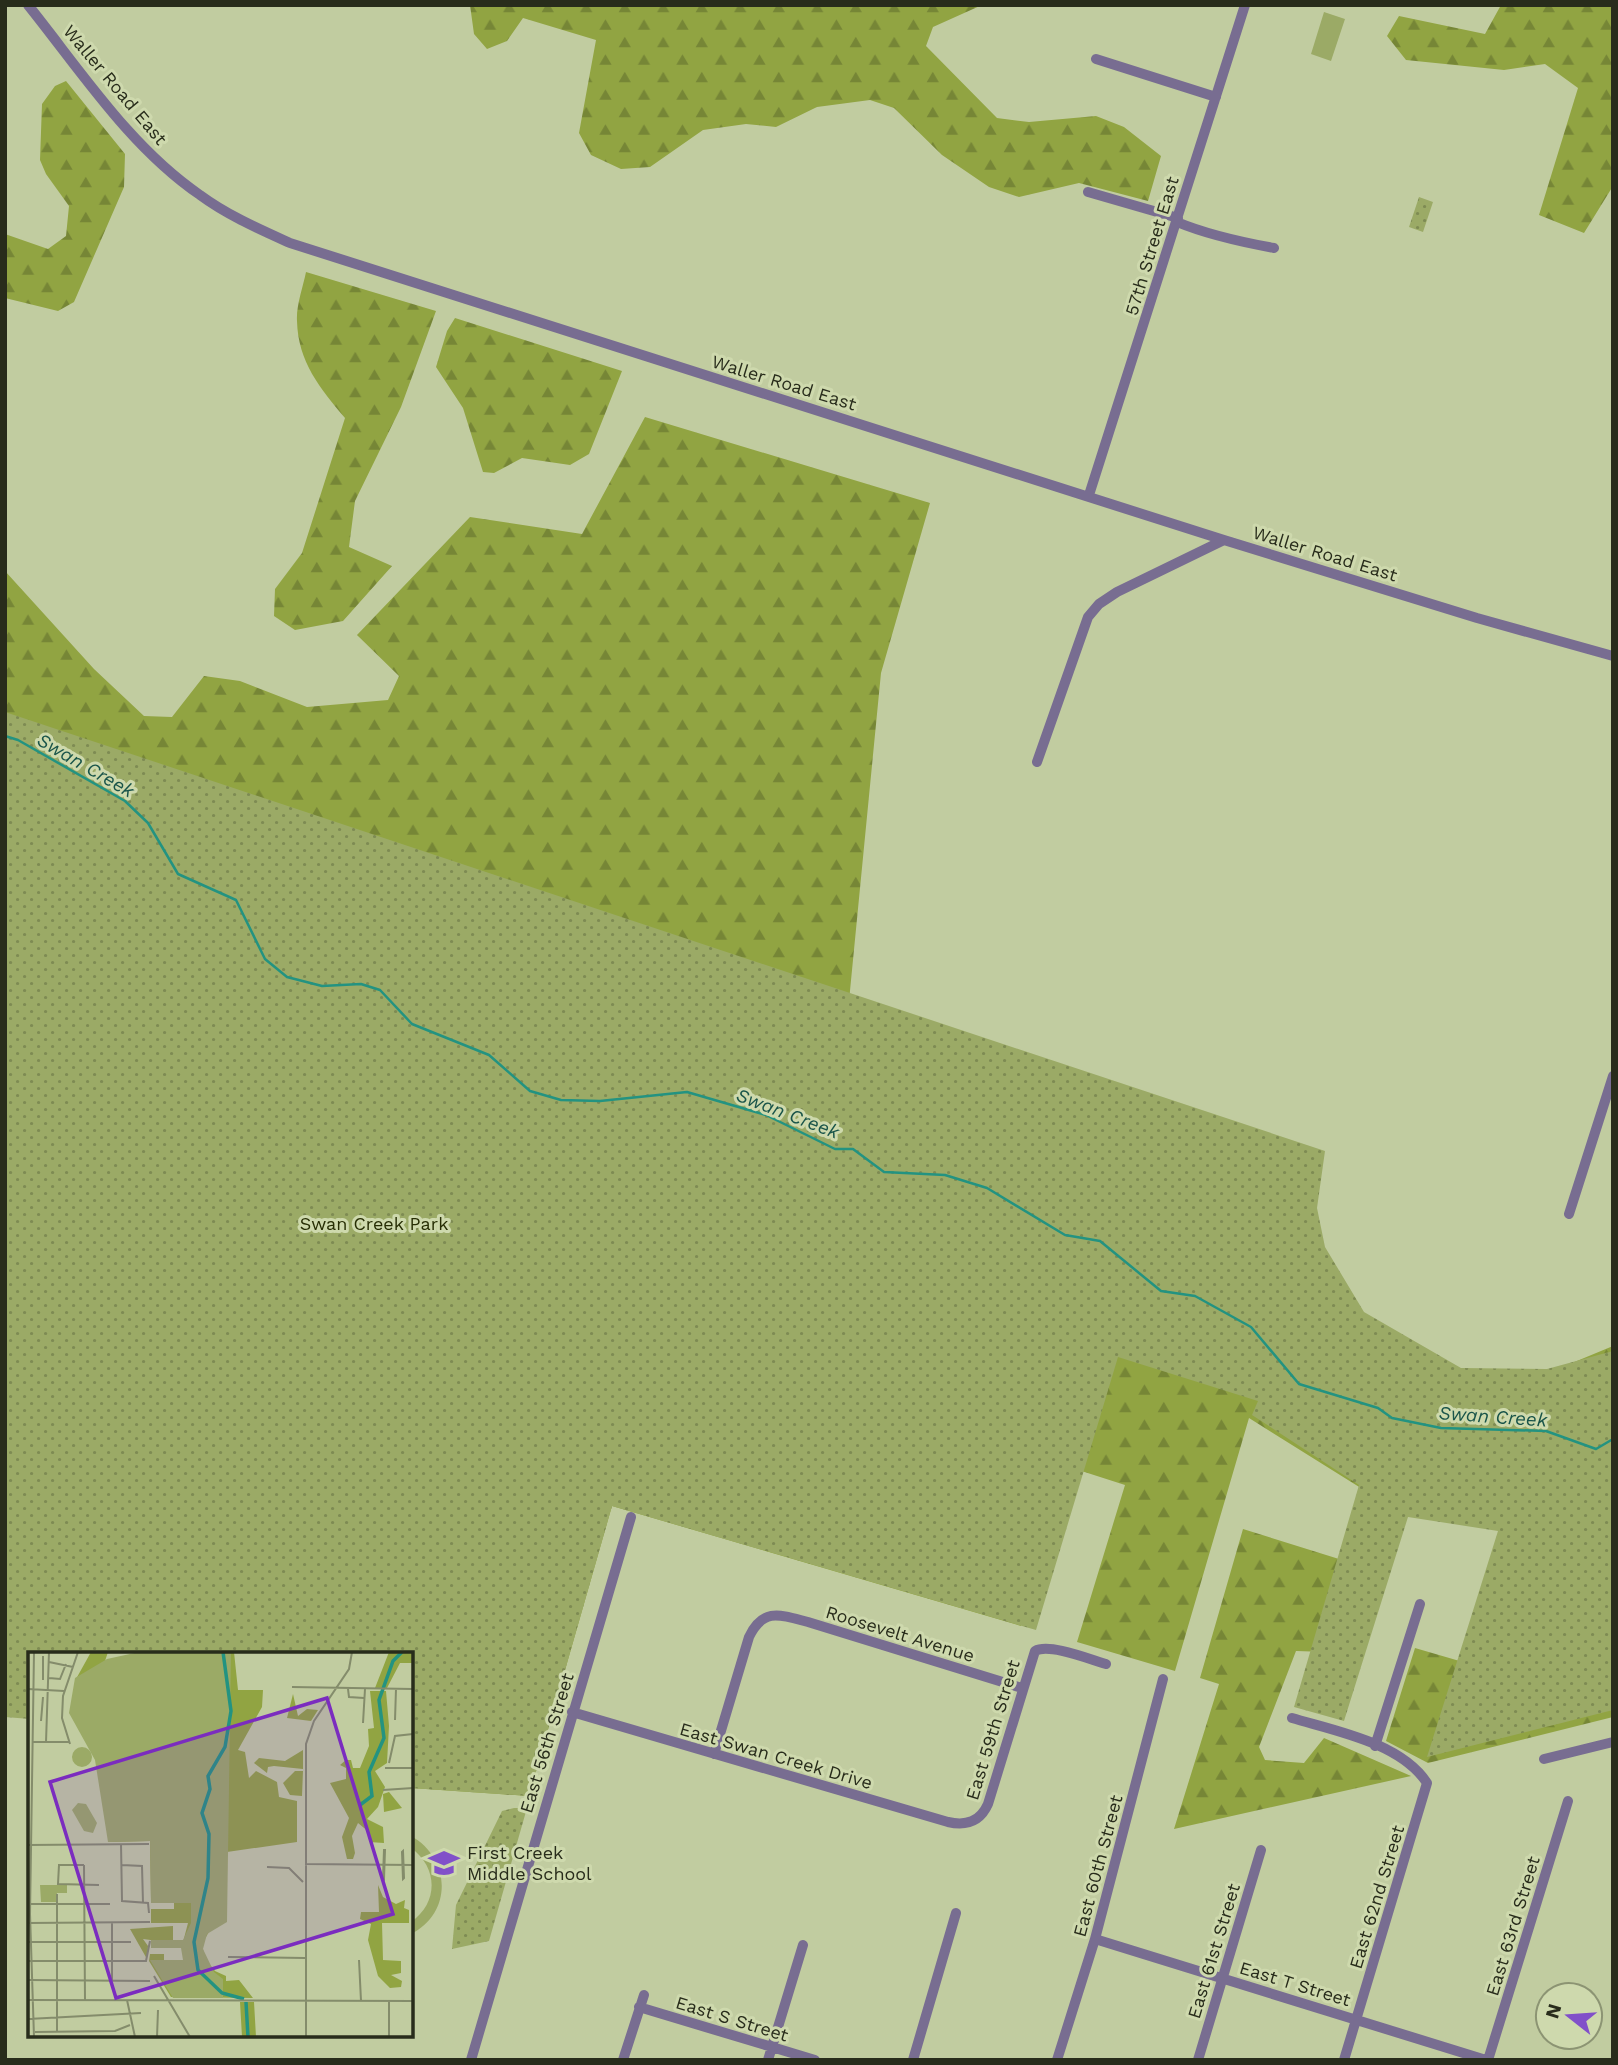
<svg xmlns="http://www.w3.org/2000/svg" width="1618" height="2065" font-family="'Work Sans',sans-serif">
  <style>
    .grass { fill: #9baa66 }
    .forest { fill: url(#forest-firs) }
    .park { fill: url(#park-dots) }
    .lines { fill: none; stroke-linecap: round; stroke-linejoin: round }
    .stream { stroke: #239381; stroke-width: 2.5 }
    .minor { stroke: #786d91; stroke-width: 10 }
    .labels { text-anchor: middle; stroke-width: 6; stroke-linejoin: round; paint-order: stroke }
    .street-label { font-size: 18px; fill: #282c1b; stroke: #ced9ad }
    .park-label { font-size: 18px; fill: #272e04; stroke: #ced9ad }
    .poi-label { font-size: 18px; fill: #282c1b; stroke: #ced9ad; text-anchor: start }
    .water-label { font-size: 19px; font-style: italic; fill: #195449; stroke: #ced9ad }
    .inset-river { fill: none; stroke: #239381; stroke-width: 3.5 }
    .inset-road { fill: none; stroke: #848c6b; stroke-width: 2 }
    .view { fill: #7b2cbf; fill-opacity: 0.15; stroke: #7b2cbf; stroke-width: 3.5 }
    .inset-edge { fill: none; stroke: #282c1b; stroke-width: 3.5 }
  </style>
  <defs>
    <pattern id="forest-firs" width="22" height="20" patternUnits="userSpaceOnUse" patternTransform="scale(1.75)"><rect width="22" height="20" fill="#91a442"/><path d="M5 1l3.5 6h-7zM16 11l3.5 6h-7z" fill="#768636"/></pattern>
    <pattern id="park-dots" width="8" height="8" patternUnits="userSpaceOnUse" patternTransform="scale(1.75)"><rect width="8" height="8" fill="#9baa66"/><path d="M2 2h.1M6 6h.1" fill="none" stroke="#7e8b53" stroke-width="1.8" stroke-linecap="round"/></pattern>
  </defs>
  <rect width="100%" height="100%" fill="#c1cca0"/>
  <path class="grass" d="M1324,12L1345,19L1331,61L1311,54Z
    M411,1836C451,1858 453,1913 411,1934V1922C439,1903 438,1867 411,1848Z"/>
  <path class="forest" d="M470,5H982L933,27L926,46L997,118L1029,122L1096,116L1124,127L1161,156L1148,201L1079,183L1019,197L989,187L942,155L894,108L870,100L817,107L776,127L746,124L703,130L650,167L621,169L591,155L579,133L596,40L523,18L507,41L487,49L474,34Z
    M1501,5H1613V186L1584,233L1539,215L1578,88L1545,64L1504,70L1406,60L1387,36L1399,16L1485,34Z
    M66,81L125,154L124,187L74,302L58,311L5,298V234L48,249L66,236L69,206L46,174L40,160L42,104L55,86Z
    M306,272L436,311L401,407L355,501L349,547L392,566L343,621L295,630L274,616L275,589L302,553L345,418C320,388 298,362 297,321C296,306 303,287 306,272Z
    M455,318L622,371L589,454L570,465L522,458L494,473L483,472L463,408L436,367L447,331Z
    M645,417L930,503L881,673L849,1001L1303,1240L1343,1302L1426,1364L1531,1380L1613,1346V1717L1428,1763L1386,1741L1415,1648L1463,1662L1506,1524L1396,1510L1249,1418L1175,1671L1077,1642L1125,1485L1069,1467L1021,1626L612,1506L529,1796L411,1788V1654H30L5,917V571L94,669L144,716L172,717L204,676L240,681L307,707L388,700L399,676L357,635L470,517L582,534Z
    M1243,1529L1355,1564L1326,1652L1296,1651L1259,1747L1265,1760L1304,1763L1324,1738L1411,1776L1174,1829L1219,1684L1200,1678Z"/>
  <path class="park" d="M1419,197L1433,202L1423,232L1409,227Z
    M5,712L1325,1151L1317,1208L1325,1247L1364,1312L1461,1368L1547,1369L1613,1351V1710L1427,1757L1498,1531L1408,1517L1344,1721L1294,1707L1359,1485L1252,1415L1258,1401L1118,1357L1036,1630L612,1506L529,1796L411,1788V1654H30V1719L5,1717Z
    M514,1808H527L489,1941L452,1949L456,1905L502,1811Z"/>
  <g class="lines">
    <path class="stream" d="M5,736L18,740L125,801L148,823L178,874L236,900L265,959L287,977L322,986L361,984L380,990L412,1024L489,1055L530,1091L561,1100L600,1101L687,1092L766,1115L835,1149H853L884,1172L945,1175L987,1188L1065,1235L1100,1241L1161,1291L1195,1296L1251,1327L1299,1384L1378,1408L1392,1418L1441,1428L1546,1431L1596,1449L1613,1439"/>
    <path class="minor" d="M28,5C81,71 130,147 200,195C227,215 259,229 290,243L1224,540L1477,618L1613,656
      M1096,59L1216,97
      M1088,192L1178,218
      M1177,222C1208,235 1241,242 1274,248
      M1089,495L1245,5
      M1037,762L1088,617L1099,604L1117,592L1224,540
      M1569,1214L1613,1076
      M572,1712L948,1822C966,1826 980,1822 988,1804L1035,1651C1049,1643 1089,1659 1106,1664
      M1292,1718C1336,1731 1401,1743 1427,1783L1344,2060
      M1375,1746L1420,1604
      M714,1754L749,1637C763,1607 781,1615 808,1622L1022,1688
      M1544,1759L1613,1742
      M1095,1939L1486,2060
      M639,2007L815,2060
      M471,2060L631,1517
      M623,2060L644,1995
      M768,2060L803,1945
      M913,2060L956,1913
      M1057,2060L1095,1939L1163,1679
      M1198,2060L1261,1850
      M1488,2060L1568,1801"/>
  </g>
  <defs>
    <g id="school-bare" transform="scale(2.415)"><path d="M0-5L7-2L0 1L-7-2ZM-4 1L0 2.5L4 1V4Q0 6-4 4Z" fill="#8150c9" stroke="#ced9ad" stroke-width="2.5" paint-order="stroke"/></g>
  </defs>
  <g fill-rule="evenodd">
    <use href="#school-bare" x="444" y="1863"/>
  </g>
  <g class="labels">
    <g class="street-label">
      <text transform="translate(115 85) rotate(50)" y="6">Waller Road East</text>
      <text transform="translate(1152 246) rotate(-73)" y="6">57th Street East</text>
      <text transform="translate(784 383) rotate(17)" y="6">Waller Road East</text>
      <text transform="translate(1325 554) rotate(17)" y="6">Waller Road East</text>
      <text transform="translate(900 1634) rotate(17)" y="6">Roosevelt Avenue</text>
      <text transform="translate(993 1730) rotate(-73)" y="6">East 59th Street</text>
      <text transform="translate(547 1743) rotate(-73)" y="6">East 56th Street</text>
      <text transform="translate(776 1756) rotate(16)" y="6">East Swan Creek Drive</text>
      <text transform="translate(1098 1866) rotate(-75)" y="6">East 60th Street</text>
      <text transform="translate(1377 1897) rotate(-73)" y="6">East 62nd Street</text>
      <text transform="translate(1513 1926) rotate(-73)" y="6">East 63rd Street</text>
      <text transform="translate(1214 1951) rotate(-73)" y="6">East 61st Street</text>
      <text transform="translate(1295 1984) rotate(17)" y="6">East T Street</text>
      <text transform="translate(732 2019) rotate(17)" y="6">East S Street</text>
    </g>
    <g class="park-label">
      <text x="374" y="1230">Swan Creek Park</text>
    </g>
    <g class="poi-label">
      <text x="467" y="1859">First Creek<tspan x="467" dy="21">Middle School</tspan></text>
    </g>
    <g class="water-label">
      <text transform="translate(86 765) rotate(30)" y="7">Swan Creek</text>
      <text transform="translate(788 1113) rotate(21)" y="7">Swan Creek</text>
      <text transform="translate(1493 1416) rotate(4)" y="7">Swan Creek</text>
    </g>
  </g>
  <g transform="translate(28 1652)">
    <rect width="385" height="385" fill="#c1cca0"/>
    <path d="M44 105a10 10 0 1 1 20 0a10 10 0 1 1-20 0ZM50,151L58,152L69,171L65,181L56,179L44,158Z" fill="#9baa66"/>
    <path d="M63,0H80L74,18L48,27ZM173,0H206L210,38H235L234,55L210,98L217,100L221,126L228,119L249,130L251,145L269,149V190L199,200L186,271L174,292L177,307L187,319L198,324V329L211,328L225,346L143,345L121,309L122,302H136V309H156L154,294L160,271H123V257H146V249H123L122,189L80,190ZM361,0H385V11H372L359,36H347ZM342,39H358L361,74L359,111L347,119L357,135L350,155L339,167L355,175L356,191L341,190V180L330,171L324,184L327,201L325,207H319L314,185L321,166L302,131L318,127V116L312,113L318,108H323L325,116H332L341,94L340,77L346,76ZM265,42L270,64L279,57L290,58L283,69L259,66ZM275,98V117L246,114L240,115L239,121L226,111L231,106L257,109ZM267,119H275L274,144L262,143L255,131ZM361,140L374,156L356,160L355,142ZM350,233L355,245L368,252L377,248L376,256L381,258V271H354L355,308L373,309V321L363,323L374,329L373,335L362,336L350,324L340,288L343,272L332,267L333,260H351ZM145,274V291L115,287L120,294L119,307L102,277ZM212,350H226L228,385H214Z" fill="#91a442"/>
    <path d="M111,0H203L199,270L179,282L175,297L186,320L195,327V346H145L122,308H155L153,296H123V288H155L163,271V251H123L122,189L80,190L67,108L41,61L47,26L79,7ZM12,233H39V241H29L28,250H13Z" fill="#9baa66"/>
    <path class="inset-river" d="M195,0L203,59L197,95L180,124L182,137L174,161L181,182L180,226L166,290L170,318L194,341L216,347M332,153L344,144L341,120L356,86L351,48L365,9L374,0M218,350L220,385"/>
    <path class="inset-road" d="M6,0L2,262L6,385M21,10L45,15M21,26L32,27L38,12M15,28V4M264,35L385,37M0,37L36,39M320,37L321,45L336,46M367,68L368,37M13,69L15,45M335,71L337,37M5,90H42M18,90L21,0M42,92L34,66L35,44L50,0M361,111L367,84L385,82M357,116H385M355,138L385,136M93,192L94,249L120,251L121,261M0,193L121,192M356,198H357L356,227L355,226ZM375,199L376,226L375,227L374,200ZM277,212L385,213M56,213L57,348M56,213H31L30,232L71,233M94,213L114,214L115,251M239,215L261,216L275,230M3,252H82M1,271L122,270M0,290H103M200,305L277,306M331,308L333,349M0,309H118L122,289M126,324L162,385M0,328L122,329M84,329V271M0,348L385,349M99,348L107,385M0,367L113,361M29,379V242M7,380L87,379L102,373M129,385L130,358M278,385V92L286,69L321,17L324,0M361,385V349"/>
    <path class="view" d="M299,46L365,262L88,346L22,130Z"/>
    <rect width="385" height="385" class="inset-edge"/>
  </g>
  <rect width="1618" height="2065" fill="none" stroke="#282c1b" stroke-width="14"/>
  <g transform="translate(1569 2016) rotate(287)"><circle r="33" fill="#ced9ad" stroke="#8c9473" stroke-width="2"/>
  <path d="M0-5L12 26L0 18L-12 26Z" fill="#8150c9"/>
  <text y="-10" font-size="19" font-weight="bold" text-anchor="middle" fill="#282c1b">N</text>
  </g>
</svg>
